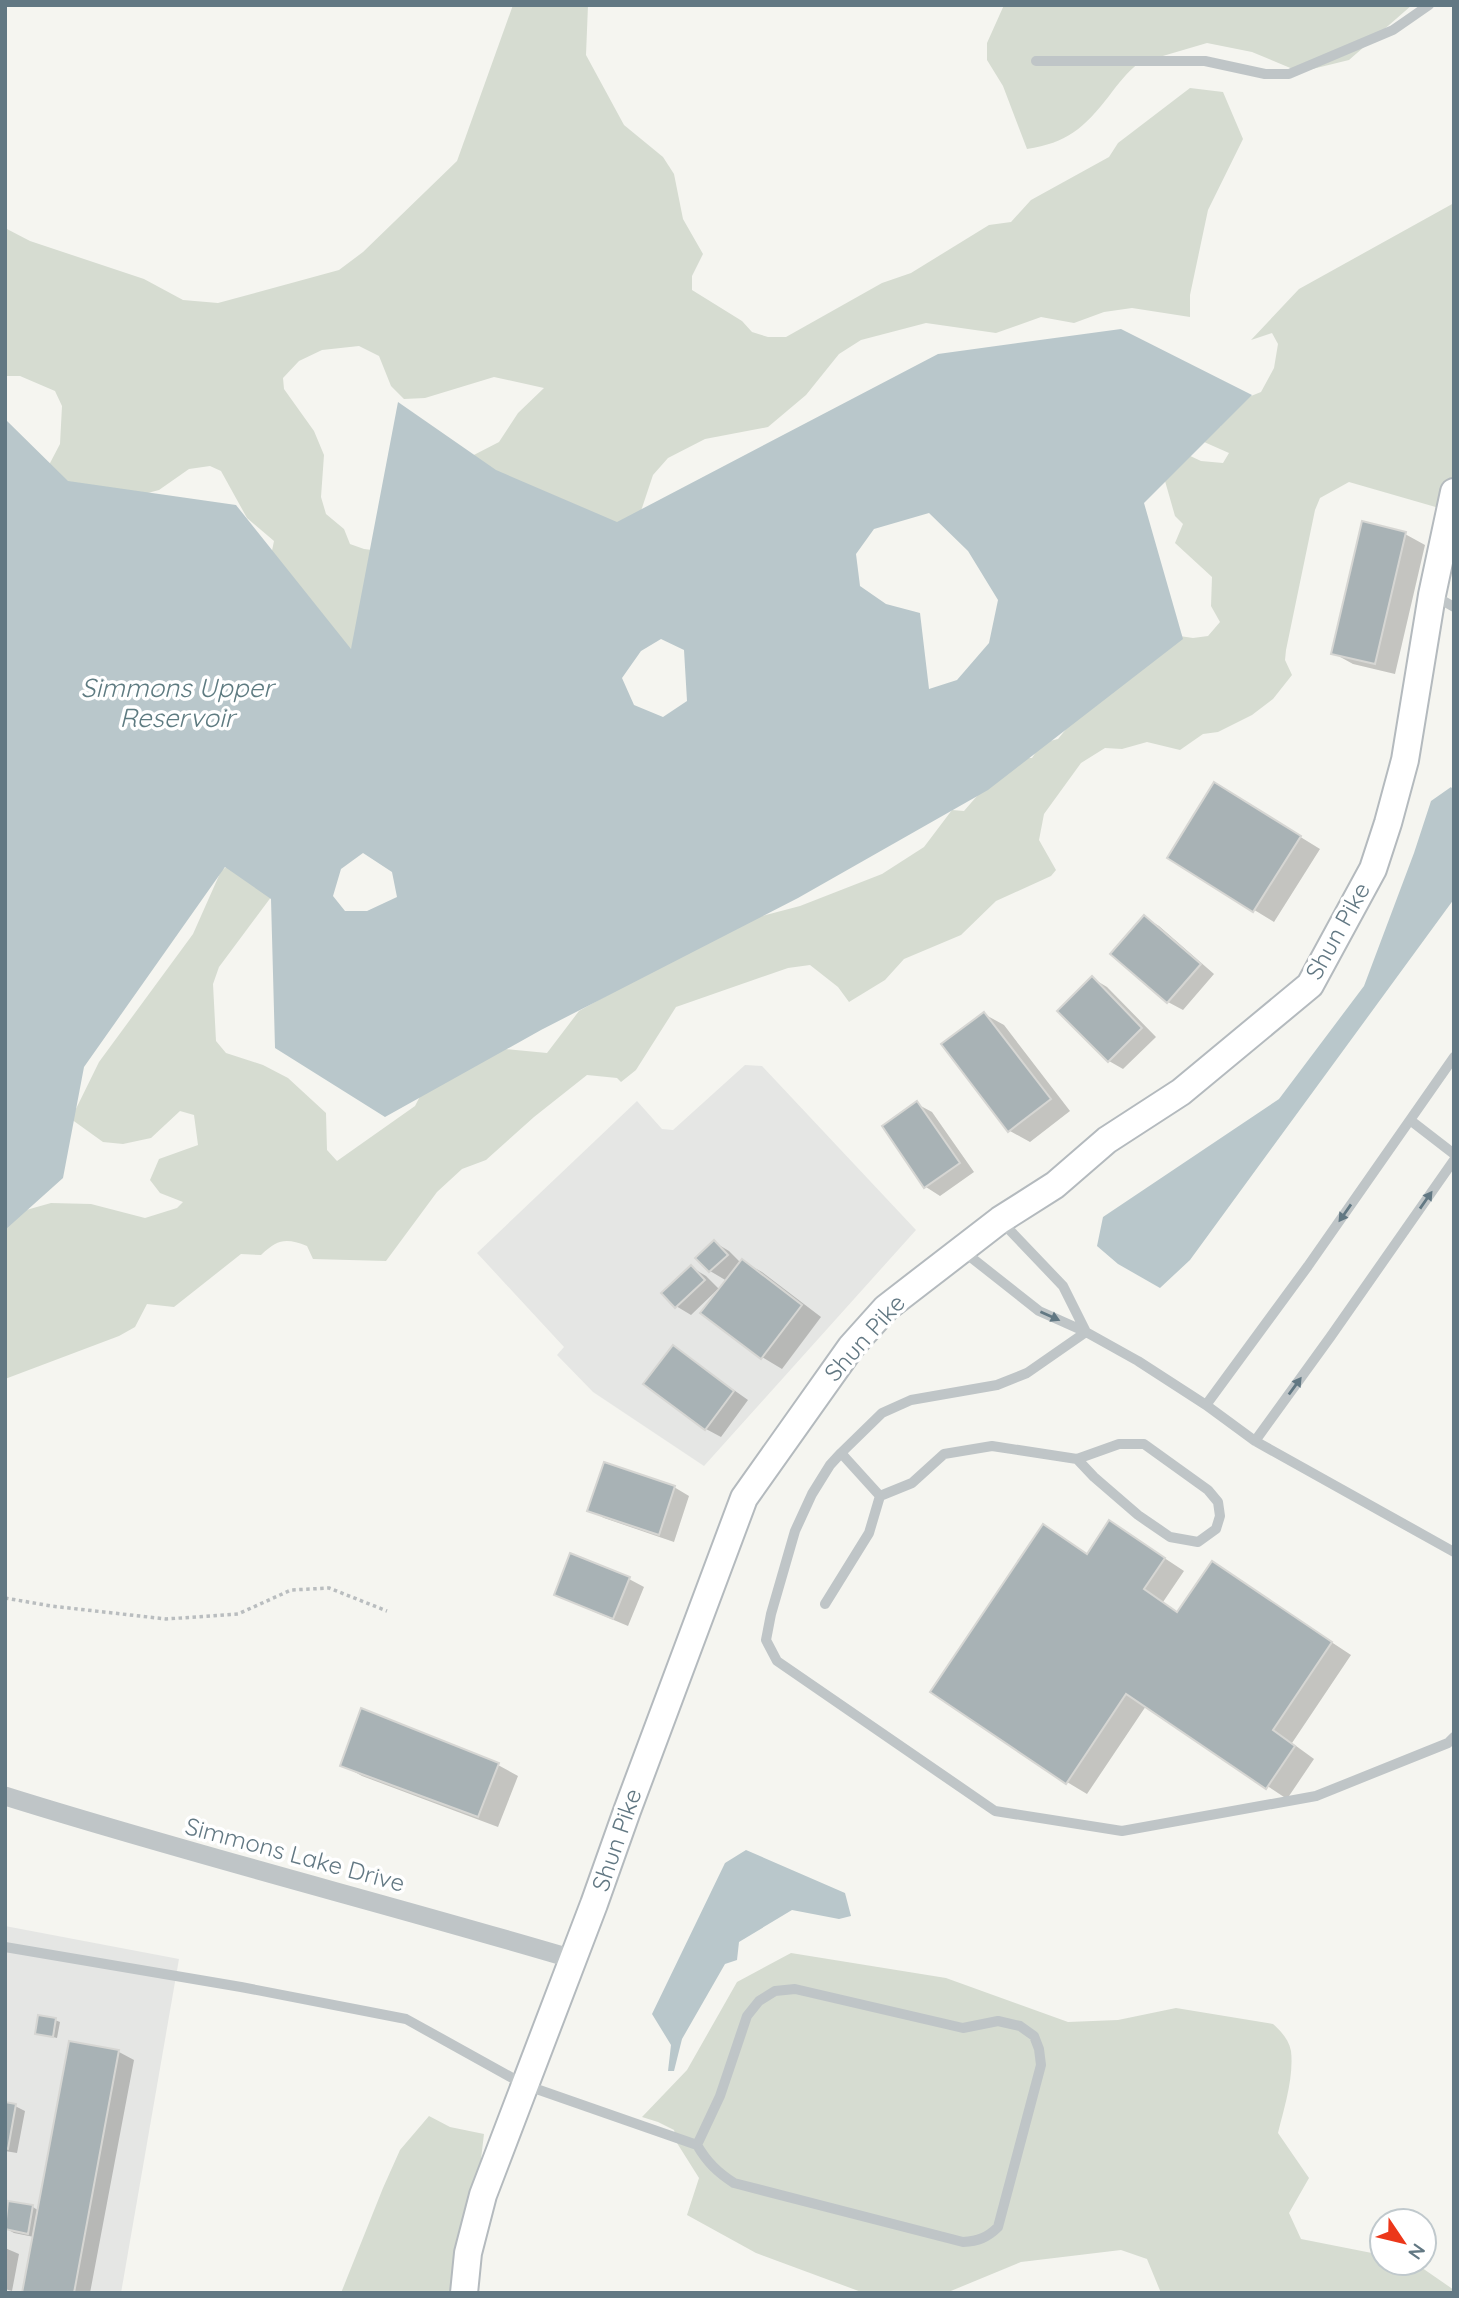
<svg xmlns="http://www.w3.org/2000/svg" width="1459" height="2298" font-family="Quicksand,sans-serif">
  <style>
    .built { fill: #e5e6e4 }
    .green { fill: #d6dcd1 }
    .water { fill: #b9c7cb; fill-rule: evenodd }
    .shadow { fill: #0003 }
    .building { fill: #a8b2b5; stroke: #d6d6d3; stroke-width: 2 }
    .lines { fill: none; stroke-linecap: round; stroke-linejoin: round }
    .secondary-casing { stroke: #b4babe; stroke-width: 30 }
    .path { stroke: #b9bdbf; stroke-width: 3.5; stroke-dasharray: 3.5 3.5; stroke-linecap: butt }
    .service { stroke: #bfc5c7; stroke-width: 10 }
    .minor { stroke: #bfc5c7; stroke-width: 19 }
    .secondary { stroke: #fff; stroke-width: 26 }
    .oneway { fill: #627883 }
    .labels { text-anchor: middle; stroke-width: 7; stroke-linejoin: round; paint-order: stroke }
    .street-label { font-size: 24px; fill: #627883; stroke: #fff }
    .water-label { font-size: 26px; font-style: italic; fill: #5e7b81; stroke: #fff }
  </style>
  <rect width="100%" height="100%" fill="#f5f5f0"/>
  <path class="built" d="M745,1065L762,1066L916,1230L704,1466L593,1392L557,1355L564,1347L477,1253L637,1101L662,1129L673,1130Z
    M5,1926L179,1959L121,2293H5Z"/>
  <path class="green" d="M513,5H588L586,55L624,125L663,157L674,174L683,219L703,254L692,276V290L742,321L752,332L768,337H786L882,283L911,273L989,225L1011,222L1031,200L1109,157L1118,143L1190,88L1223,92L1243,139L1208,210L1190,295V317L1132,308L1104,312L1074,323L1041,317L996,333L926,323L861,340L839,354L806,395L768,427L705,439L668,458L653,475L640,514L612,531L439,473L499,442L518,413L544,388L494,377L425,398L404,399L391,386L379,356L359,346L322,350L299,361L283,378L284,389L314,431L324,455L321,497L326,514L344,529L350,544L364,549L380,551L352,648L324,667L266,580L274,541L247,518L221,471L210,466L189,469L159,490L129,498L39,484L60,444L62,406L55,391L20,376H5V228L30,241L144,279L183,300L218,303L339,270L363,252L457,161Z
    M1004,5H1412L1349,60L1300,72L1252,52L1207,43L1139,63C1127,72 1118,84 1109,96C1084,128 1067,143 1027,149L1003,86L987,60V43Z
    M1454,203V495L1446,510L1349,482L1320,498L1315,510L1286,650L1285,660L1292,675L1273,699L1252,715L1218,732L1203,734L1180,750L1147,742L1122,749L1105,748L1081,763L1044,814L1039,840L1056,870L1051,876L996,901L961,935L904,959L885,980L849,1002L838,987L810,965L788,968L676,1007L636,1070L621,1082L617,1078L587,1075L534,1117L486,1160L462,1169L437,1192L386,1261L313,1259L307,1246C286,1238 278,1239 261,1255L241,1254L174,1307L147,1304L135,1327L119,1336L5,1379V1218L12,1214L51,1203L91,1204L145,1218L177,1208L183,1202L160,1193L150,1180L159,1159L198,1145L194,1115L180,1111L151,1138L123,1144L103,1142L71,1119L99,1062L193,934L221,871L242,855L283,881L219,967L213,984L216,1041L226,1053L263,1065L288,1078L326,1113L327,1150L337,1161L415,1106L433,1071L464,1045L547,1053L579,1011L735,923L800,906L882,874L924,847L952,810L964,811L1010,758H1032L1042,743L1058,739L1146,631L1193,638L1208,636L1220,622L1211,606L1212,577L1175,543L1183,524L1175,516L1165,481L1132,429L1201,461L1223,463L1229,453L1195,438L1205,421L1220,427L1231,404L1261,392L1274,368L1278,344L1272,333L1251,340L1299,289Z
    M791,1953L946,1978L1068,2022L1118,2020L1176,2008L1273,2024C1281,2031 1289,2040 1291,2051C1294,2078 1284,2108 1278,2133L1309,2178L1289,2213L1301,2239L1382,2255V2263H1415L1454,2290V2293H1161L1147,2259L1121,2250L1021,2262L946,2293H864L756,2253L687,2215L699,2178L677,2143L674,2130L658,2122L642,2117L687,2070L737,1982Z
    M429,2116L450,2127L484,2134L465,2293H341L383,2188L400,2150Z"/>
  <path class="water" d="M1121,329L1252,395L1144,503L1183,639L988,790L798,898L541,1030L385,1117L275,1048L271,899L225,867L84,1067L63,1178L5,1230V419L68,481L236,505L351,649L398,402L496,470L617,522L938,354ZM929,513L968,551L998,600L989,643L957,680L929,689L920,613L886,604L860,586L856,554L874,529ZM661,639L684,650L687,701L663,717L634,705L622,678L641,651ZM363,853L392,872L397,897L367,911H345L333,896L341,869Z
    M1451,787L1454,791V899L1190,1260L1160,1288L1118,1264L1097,1246L1103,1217L1279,1099L1364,986L1414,853L1431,801Z
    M746,1850L845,1893L851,1916L839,1919L792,1910L739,1942L737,1960L725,1964L682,2039L674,2071H668L671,2045L652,2014L725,1863Z"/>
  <path class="shadow" d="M1405,534L1425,545L1395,674L1353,664L1333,653Z
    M1234,796L1320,849L1274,922L1169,858Z
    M1144,917L1159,926L1214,974L1183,1010L1168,1002Z
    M1092,978L1107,987L1156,1037L1123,1069L1109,1061Z
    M984,1014L1004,1025L1070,1111L1030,1142L1010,1131L944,1045Z
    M917,1104L932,1112L974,1172L940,1196L926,1187L884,1127Z
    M714,1242L729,1251L741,1263L742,1261L762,1272L821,1317L782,1369L762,1357L703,1312L718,1292L717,1290L691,1315L676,1306L691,1267L706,1276L720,1290L727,1281L710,1271L698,1258Z
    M673,1347L748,1400L721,1437L706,1429L645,1384Z
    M674,1487L689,1496L674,1542L604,1518L589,1510Z
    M1110,1522L1184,1571L1163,1602L1179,1613L1212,1563L1351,1655L1292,1743L1314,1759L1287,1799L1146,1706L1087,1794L1067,1782L1064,1538L1088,1555Z
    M629,1579L644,1587L628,1626L571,1602L556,1594Z
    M342,1765H498L518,1776L498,1827L362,1776Z
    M55,2020L60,2022L57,2038L36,2033Z
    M70,2043L119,2052L134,2060L90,2293H23L34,2237L14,2233L5,2228V2202L33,2207L39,2211Z
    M5,2104L15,2106L25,2111L17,2153L5,2151Z
    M5,2248L19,2254L12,2291L5,2289Z"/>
  <path class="building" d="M1362,521L1406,532L1375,664L1331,654Z
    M1214,782L1301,836L1253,912L1167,858Z
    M1144,915L1201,964L1167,1003L1110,954Z
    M1092,976L1142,1028L1108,1062L1057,1011Z
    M984,1012L1051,1099L1008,1132L941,1044Z
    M917,1101L960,1163L924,1188L882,1126Z
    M714,1240L728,1255L709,1272L695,1258Z
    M742,1259L802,1305L761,1359L700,1313Z
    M691,1265L705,1280L675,1308L661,1293Z
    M673,1345L734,1391L705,1430L643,1384Z
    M604,1462L675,1486L659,1535L587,1511Z
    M1109,1520L1165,1558L1144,1589L1177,1612L1212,1561L1332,1642L1273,1730L1295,1746L1266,1789L1126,1694L1066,1784L930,1692L1043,1524L1087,1554Z
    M570,1553L630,1577L613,1619L554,1595Z
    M361,1708L499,1763L478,1817L340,1766Z
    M38,2015L56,2018L53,2037L35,2034Z
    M69,2041L119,2050L74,2293H22Z
    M5,2102L16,2104L8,2149L5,2148Z
    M8,2201L33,2205L28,2234L5,2229Z"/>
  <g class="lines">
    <g class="secondary-casing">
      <path id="secondary" d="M464,2293L468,2253L483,2195L594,1904L627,1811L744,1498L851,1347L886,1308L1000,1220L1055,1185L1107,1140L1181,1092L1310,985L1373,869L1388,823L1405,760L1432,595L1454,492"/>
    </g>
    <path class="path" d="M5,1598L51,1606L166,1619L238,1614L291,1590L329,1588L387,1611"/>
    <path class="service" d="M1036,61H1205L1265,74H1289L1393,30L1429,5
      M1433,595L1454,607
      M1410,1120L1454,1154
      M1002,1222L1063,1286L1086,1332
      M963,1251L1039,1311L1086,1332L1138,1361L1206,1405L1255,1441L1454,1552
      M1086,1332L1027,1373L997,1385L911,1400L882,1413L841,1453L830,1465L812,1494L795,1531L771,1614L766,1640L777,1661L995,1811L1122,1831L1316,1796L1448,1743L1454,1737
      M1206,1405L1308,1266L1454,1057
      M1255,1441L1331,1336L1454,1160
      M841,1453L880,1496L912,1483L944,1454L992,1446L1077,1459L1119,1444H1144L1208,1490L1218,1502L1220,1516L1216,1529L1198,1542L1170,1537L1138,1515L1094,1477L1077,1459
      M825,1604L869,1533L880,1496
      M5,1947L241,1987L406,2019L525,2085L697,2145C707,2162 717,2172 734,2183L963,2242C978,2241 987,2238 998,2227L1041,2065L1039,2049L1034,2036L1020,2026L998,2021L963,2028L795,1989L775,1991L759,2001L747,2016L720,2096L697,2145"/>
    <path class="minor" d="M5,1796C193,1855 384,1903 573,1959"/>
    <use href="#secondary" class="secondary"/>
  </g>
  <defs><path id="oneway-solid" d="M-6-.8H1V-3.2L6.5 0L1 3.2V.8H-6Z" transform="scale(1.75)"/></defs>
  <g class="oneway">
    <use href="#oneway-solid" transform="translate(1426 1200) rotate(-55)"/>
    <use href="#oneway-solid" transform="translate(1345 1213) rotate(125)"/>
    <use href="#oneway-solid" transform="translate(1050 1316) rotate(24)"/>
    <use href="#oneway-solid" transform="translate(1295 1386) rotate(-54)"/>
  </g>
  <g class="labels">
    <g class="street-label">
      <text transform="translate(1338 931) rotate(-61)" y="8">Shun Pike</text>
      <text transform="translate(865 1338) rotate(-48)" y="8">Shun Pike</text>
      <text transform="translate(617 1840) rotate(-71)" y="8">Shun Pike</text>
      <text transform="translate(295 1855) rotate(15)" y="8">Simmons Lake Drive</text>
    </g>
    <g class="water-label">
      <text x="177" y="697">Simmons Upper<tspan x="177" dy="30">Reservoir</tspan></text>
    </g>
  </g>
  <rect width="1459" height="2298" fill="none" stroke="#627883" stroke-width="14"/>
  <g transform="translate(1403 2242) rotate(125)"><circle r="33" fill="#ffffff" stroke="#c0c9cd" stroke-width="2"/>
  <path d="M0-5L12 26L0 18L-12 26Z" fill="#ec371a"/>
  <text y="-10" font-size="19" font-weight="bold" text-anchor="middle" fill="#627883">N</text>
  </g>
</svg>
